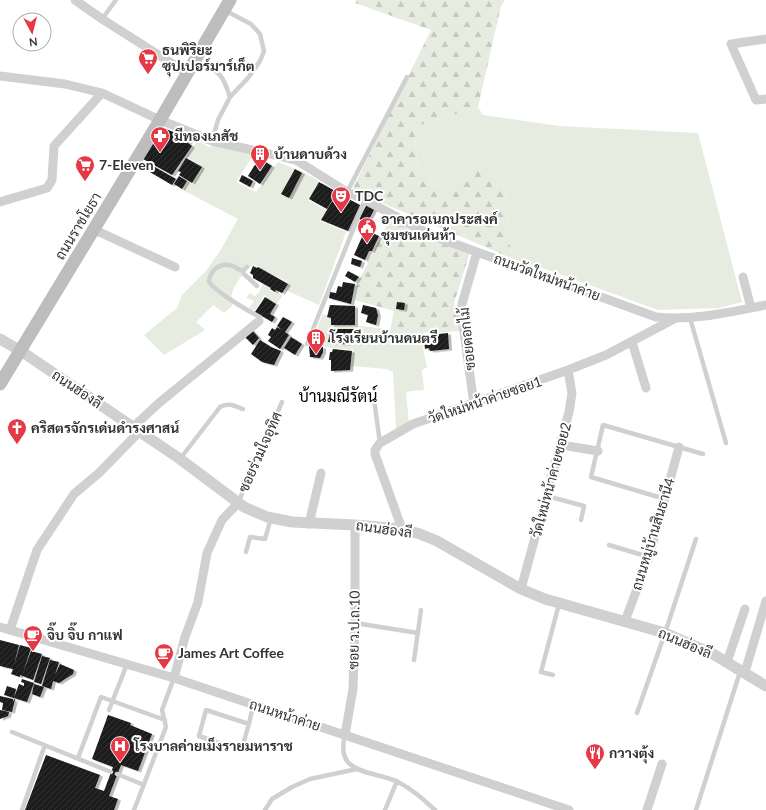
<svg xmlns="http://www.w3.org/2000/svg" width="766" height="810" font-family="Lato,Sarabun,sans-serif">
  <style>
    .grass { fill: #e6ecdf }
    .forest { fill: url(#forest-firs) }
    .building { fill: url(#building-hatch); filter: url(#shadow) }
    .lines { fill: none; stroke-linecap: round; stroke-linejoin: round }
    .service { stroke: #d0d0d0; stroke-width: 4.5 }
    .minor { stroke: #d0d0d0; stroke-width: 9 }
    .tertiary { stroke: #d0d0d0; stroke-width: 11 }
    .secondary { stroke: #bdbdbd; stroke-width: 13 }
    .labels { text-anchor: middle; stroke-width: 4; stroke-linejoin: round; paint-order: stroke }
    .poi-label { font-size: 14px; font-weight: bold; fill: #333; stroke: #fff; text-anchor: start }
    .street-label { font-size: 14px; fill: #333; stroke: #fff }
    .quarter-label { font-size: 16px; fill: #000; stroke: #fff }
  </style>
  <defs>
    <pattern id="forest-firs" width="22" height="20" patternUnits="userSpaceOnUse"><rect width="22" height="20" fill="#e6ecdf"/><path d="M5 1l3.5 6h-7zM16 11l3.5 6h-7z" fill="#c6cbc0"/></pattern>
    <pattern id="building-hatch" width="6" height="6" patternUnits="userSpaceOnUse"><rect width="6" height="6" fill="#1a1a1a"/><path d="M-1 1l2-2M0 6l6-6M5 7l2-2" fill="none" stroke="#333"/></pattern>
    <filter id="shadow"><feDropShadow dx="3" dy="1.5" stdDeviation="0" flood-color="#0004"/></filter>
  </defs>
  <rect width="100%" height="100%" fill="#fff"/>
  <path class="grass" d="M478,107L483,115L559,126L698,133L742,302L719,308L658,310L551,271L511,258L505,189L483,162L444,191L418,169L414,127Z
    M198,141L209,147L216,145L254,154L236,182L256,192L278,162L305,173L319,181L308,200L326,210L320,221L346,232L319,305L285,290L288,283L286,281L254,265C245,268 236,283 232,293C231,297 232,302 232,306L224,313L213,305L196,322L205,330L164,355L144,335L177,308L182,295L206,271L220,251L238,219L183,190L188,182L193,184L201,171V166L186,156Z
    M263,284L270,288L269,290L275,293L276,291L283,295L277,304L264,295L255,311L249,308L254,301L246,298L250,293L255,296L259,292Z
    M323,314L331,318V324C362,325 392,330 423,332V348L427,367L422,370L424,390L410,391L406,393L409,423L396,429L393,372L387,369L351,366L353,349H352L351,350L310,345Z"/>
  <path class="forest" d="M356,0H505L501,6L478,107L414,127L418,169L444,191L483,162L505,189L511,258L352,190L431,30L355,3Z
    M391,217L470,252L454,303L460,331L432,333L390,330L394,311L355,300L357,284Z"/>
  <path class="building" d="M163,128L192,139L188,143L192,146L172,175L143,159Z
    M186,158L202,167L192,183L179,175L181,172L178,171Z
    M259,158L272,166L260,184L248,176Z
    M146,162L176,179L172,185L143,168Z
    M295,169L302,173L289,198L281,194Z
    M242,175L253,181L250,187L239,181Z
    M179,176L187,181L182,189L174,184Z
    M319,182L337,192L327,209L309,199Z
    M337,193L360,205L348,231L321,220Z
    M367,204L375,208L367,223L359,219Z
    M365,230L379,236L372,251H369L365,260L354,255Z
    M352,258L362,261L360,267L351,264Z
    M253,266L257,268L258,267L288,284L282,293L276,290L275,292L270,289L271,288L253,278V275L250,273Z
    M348,271L359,277L355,282L345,276Z
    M343,282L355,284L351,304L329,298L330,292L336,293L338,286L342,287Z
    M265,297L276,304L270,314L275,317L272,322L255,312Z
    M397,302L405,303L404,310L396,309Z
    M330,305L355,306V325H331V318L327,317Z
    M363,305L376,308L378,315L376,325L366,322L368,315L361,313Z
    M283,317L292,322L285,332L289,335L280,349L268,341L271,337L268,335L272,328L275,330L277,327L282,330L277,326Z
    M251,329L259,338L253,345L244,336Z
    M331,329H354L353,338H348L347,344L328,342Z
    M448,333L449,349L430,351L429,348L425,349L424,340H430L429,335Z
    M291,337L302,344L295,355L284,348Z
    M260,340L271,347L281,351L274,365L262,362L251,354Z
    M309,346L323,347V352L320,358L310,357Z
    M333,349L352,351L350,370L331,371V360H329L330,352H332Z
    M0,640L19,645L14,665L20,645L31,648L23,673L31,651L42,654L33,680L20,675V677L11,674L13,669L0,666Z
    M42,656L50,658L41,684L34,682Z
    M50,660L59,662L55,675L60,664L74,670L73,674L59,683L53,681L51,689L42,686Z
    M22,679L34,683L27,702L14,698L19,684L24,686V683L21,682Z
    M34,684L44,687L40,697L32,694Z
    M7,686L16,689L14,698L4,695Z
    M0,696L13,699V702L14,699H15L12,712L2,710L3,703L0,702Z
    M0,710L9,712L8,716L0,719Z
    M108,715L131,723L130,725L152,734L138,771L121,765L109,796L118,799L114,810H25L46,755L100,775L95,788L104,791L113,767L92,759Z"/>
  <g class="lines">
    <path class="service" d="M102,19L116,0
      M196,61C219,72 222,72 230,97
      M212,141L218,120L230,97L248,78L260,61L264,51L260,34L251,24L226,11
      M347,192L407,77
      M247,267L243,271C238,270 234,265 229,265C218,263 210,272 209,281C212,290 250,312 260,317L259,321
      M243,271L244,274L257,286
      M690,318L726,443
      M307,344L365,200
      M373,392L380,443
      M180,459L220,407C228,402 235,406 243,409
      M547,496L584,506L581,520
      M665,499L591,477L603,425L703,454
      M238,503L282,402
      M609,545L649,557
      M246,552L250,537L265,539L271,518
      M355,623L418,633
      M414,660L421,610
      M553,675L541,672L559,604
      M109,710L127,664
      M637,713L665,633L696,539
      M249,724L206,710L199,736L222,744L242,748L248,727L249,724L253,705
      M12,732L111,772
      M345,735C334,776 374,770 398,782C412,789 423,799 435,810
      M78,758L101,697L165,720
      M117,774L144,785
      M22,810L45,745
      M134,810L166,727L162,710L174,678
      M265,810L272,799L292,787L310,779L357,769
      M385,810L397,781
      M696,810L740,672"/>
    <path class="minor" d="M75,0L102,19L187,73
      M766,39L731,44L756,100L766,99
      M0,76L65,84L102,93L160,120L212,141L296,160L347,192L365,200L433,236L656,317C693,321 730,312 766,305
      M0,202L47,188L52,180L54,146L102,93
      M95,230L175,267
      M743,277L751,308
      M632,342L646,388
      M474,404L461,311L462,304L477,252
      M133,427L159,403L259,321
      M561,445L598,451
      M309,524L321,473
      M402,529L375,454V450L380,443L413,424L568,370L606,355L674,319
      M521,589L569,412L572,393L568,370
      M625,621L649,557L679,447
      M0,627L174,678L569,810
      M10,630L37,550L74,494L99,473L140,431
      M727,662L745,609
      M745,672L766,601
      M174,678L185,637L198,602L207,553L222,520L238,503
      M345,735L353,689L355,623V525
      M647,810L662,764"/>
    <path class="tertiary" d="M0,339L21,351L180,459L244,507L267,517L292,522L355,525L402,529L420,534L437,541L521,589L545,599L665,633L713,654L766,686"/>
    <path class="secondary" d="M0,384L160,120L230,0"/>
  </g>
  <defs>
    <g id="supermarket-pin" transform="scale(1)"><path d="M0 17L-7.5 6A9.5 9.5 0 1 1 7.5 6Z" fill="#e63946" stroke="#fff"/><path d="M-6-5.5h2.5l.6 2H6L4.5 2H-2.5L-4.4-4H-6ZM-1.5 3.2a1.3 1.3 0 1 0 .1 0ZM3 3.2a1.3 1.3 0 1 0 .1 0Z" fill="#fff"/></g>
    <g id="pharmacy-pin" transform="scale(1)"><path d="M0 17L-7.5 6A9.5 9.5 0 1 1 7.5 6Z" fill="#e63946" stroke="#fff"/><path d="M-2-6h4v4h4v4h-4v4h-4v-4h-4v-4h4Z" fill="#fff"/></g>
    <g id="building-pin" transform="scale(1)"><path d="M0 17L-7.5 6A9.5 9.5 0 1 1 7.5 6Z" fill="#e63946" stroke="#fff"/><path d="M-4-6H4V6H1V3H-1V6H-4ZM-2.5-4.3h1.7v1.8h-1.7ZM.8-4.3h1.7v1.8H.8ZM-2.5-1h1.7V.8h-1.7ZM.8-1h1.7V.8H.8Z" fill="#fff"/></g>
    <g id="theatre-pin" transform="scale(1)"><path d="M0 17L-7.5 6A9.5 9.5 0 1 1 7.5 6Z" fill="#e63946" stroke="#fff"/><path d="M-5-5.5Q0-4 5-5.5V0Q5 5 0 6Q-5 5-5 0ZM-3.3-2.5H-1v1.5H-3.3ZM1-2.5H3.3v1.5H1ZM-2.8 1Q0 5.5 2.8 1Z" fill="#fff"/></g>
    <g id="civic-pin" transform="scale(1)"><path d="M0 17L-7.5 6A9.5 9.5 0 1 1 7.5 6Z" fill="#e63946" stroke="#fff"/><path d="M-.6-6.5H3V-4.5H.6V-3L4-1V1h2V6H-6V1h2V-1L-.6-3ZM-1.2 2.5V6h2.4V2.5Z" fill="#fff"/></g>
    <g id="church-pin" transform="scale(1)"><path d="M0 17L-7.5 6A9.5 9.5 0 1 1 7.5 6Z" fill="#e63946" stroke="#fff"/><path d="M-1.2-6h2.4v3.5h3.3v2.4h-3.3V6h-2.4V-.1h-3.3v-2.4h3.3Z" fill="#fff"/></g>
    <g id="cafe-pin" transform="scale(1)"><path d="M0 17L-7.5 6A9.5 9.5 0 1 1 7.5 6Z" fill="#e63946" stroke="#fff"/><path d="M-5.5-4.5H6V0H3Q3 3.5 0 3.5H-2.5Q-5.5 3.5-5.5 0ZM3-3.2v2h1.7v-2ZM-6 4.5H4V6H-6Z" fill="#fff"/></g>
    <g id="hospital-pin" transform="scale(1)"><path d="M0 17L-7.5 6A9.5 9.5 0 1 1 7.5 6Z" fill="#e63946" stroke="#fff"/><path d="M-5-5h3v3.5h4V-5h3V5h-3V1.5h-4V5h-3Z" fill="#fff"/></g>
    <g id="restaurant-pin" transform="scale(1)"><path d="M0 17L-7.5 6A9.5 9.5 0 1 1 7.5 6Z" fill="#e63946" stroke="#fff"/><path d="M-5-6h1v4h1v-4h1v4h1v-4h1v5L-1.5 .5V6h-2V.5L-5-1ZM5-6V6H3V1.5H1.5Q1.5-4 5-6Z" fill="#fff"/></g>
  </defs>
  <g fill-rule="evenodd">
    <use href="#supermarket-pin" x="148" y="58"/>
    <use href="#pharmacy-pin" x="160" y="136"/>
    <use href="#building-pin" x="260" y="154"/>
    <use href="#supermarket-pin" x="85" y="165"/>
    <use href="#theatre-pin" x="341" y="196"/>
    <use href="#civic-pin" x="367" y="227"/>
    <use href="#building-pin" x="316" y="338"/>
    <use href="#church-pin" x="17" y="428"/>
    <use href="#cafe-pin" x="33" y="635"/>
    <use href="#cafe-pin" x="164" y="653"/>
    <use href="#hospital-pin" x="120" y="746"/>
    <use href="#restaurant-pin" x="595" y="753"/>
  </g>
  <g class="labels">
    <g class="poi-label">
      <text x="162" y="55">ธนพิริยะ<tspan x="162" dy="16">ซุปเปอร์มาร์เก็ต</tspan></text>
      <text x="174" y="141">มีทองเภสัช</text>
      <text x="274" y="159">บ้านดาบด้วง</text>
      <text x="99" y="170">7-Eleven</text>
      <text x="355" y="201">TDC</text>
      <text x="381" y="224">อาคารอเนกประสงค์<tspan x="381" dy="16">ชุมชนเด่นห้า</tspan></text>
      <text x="330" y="343">โรงเรียนบ้านดนตรี</text>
      <text x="31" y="433">คริสตรจักรเด่นดำรงศาสน์</text>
      <text x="47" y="640">จิ๊บ จิ๊บ กาแฟ</text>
      <text x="178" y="658">James Art Coffee</text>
      <text x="134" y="751">โรงบาลค่ายเม็งรายมหาราช</text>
      <text x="609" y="758">กวางตุ้ง</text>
    </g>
    <g class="street-label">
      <text transform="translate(78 226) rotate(-59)" y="5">ถนนราชโยธา</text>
      <text transform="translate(547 277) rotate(20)" y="5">ถนนวัดใหม่หน้าค่าย</text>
      <text transform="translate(467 339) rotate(-96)" y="5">ซอยดอกไม้</text>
      <text transform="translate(77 389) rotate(34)" y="5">ถนนฮ่องลี</text>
      <text transform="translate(485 400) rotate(-19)" y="5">วัดใหม่หน้าค่ายซอย1</text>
      <text transform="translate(260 452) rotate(-66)" y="5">ซอยร่วมใจอุทิศ</text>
      <text transform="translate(551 480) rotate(-75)" y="5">วัดใหม่หน้าค่ายซอย2</text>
      <text transform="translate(384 529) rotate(8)" y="5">ถนนฮ่องลี</text>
      <text transform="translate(653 534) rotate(-73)" y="5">ถนนหมู่บ้านสินธานี4</text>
      <text transform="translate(354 630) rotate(-89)" y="5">ซอย ว.ป.ถ.10</text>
      <text transform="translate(685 643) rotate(23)" y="5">ถนนฮ่องลี</text>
      <text transform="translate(285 715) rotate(18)" y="5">ถนนหน้าค่าย</text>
    </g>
    <g class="quarter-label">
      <text x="338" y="402">บ้านมณีรัตน์</text>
    </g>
  </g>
  <g transform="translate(32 32) rotate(173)"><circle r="19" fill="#ffffff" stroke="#adadad"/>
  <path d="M0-3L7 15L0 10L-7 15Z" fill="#e63946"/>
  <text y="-6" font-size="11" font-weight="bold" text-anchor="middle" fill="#333333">N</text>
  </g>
</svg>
